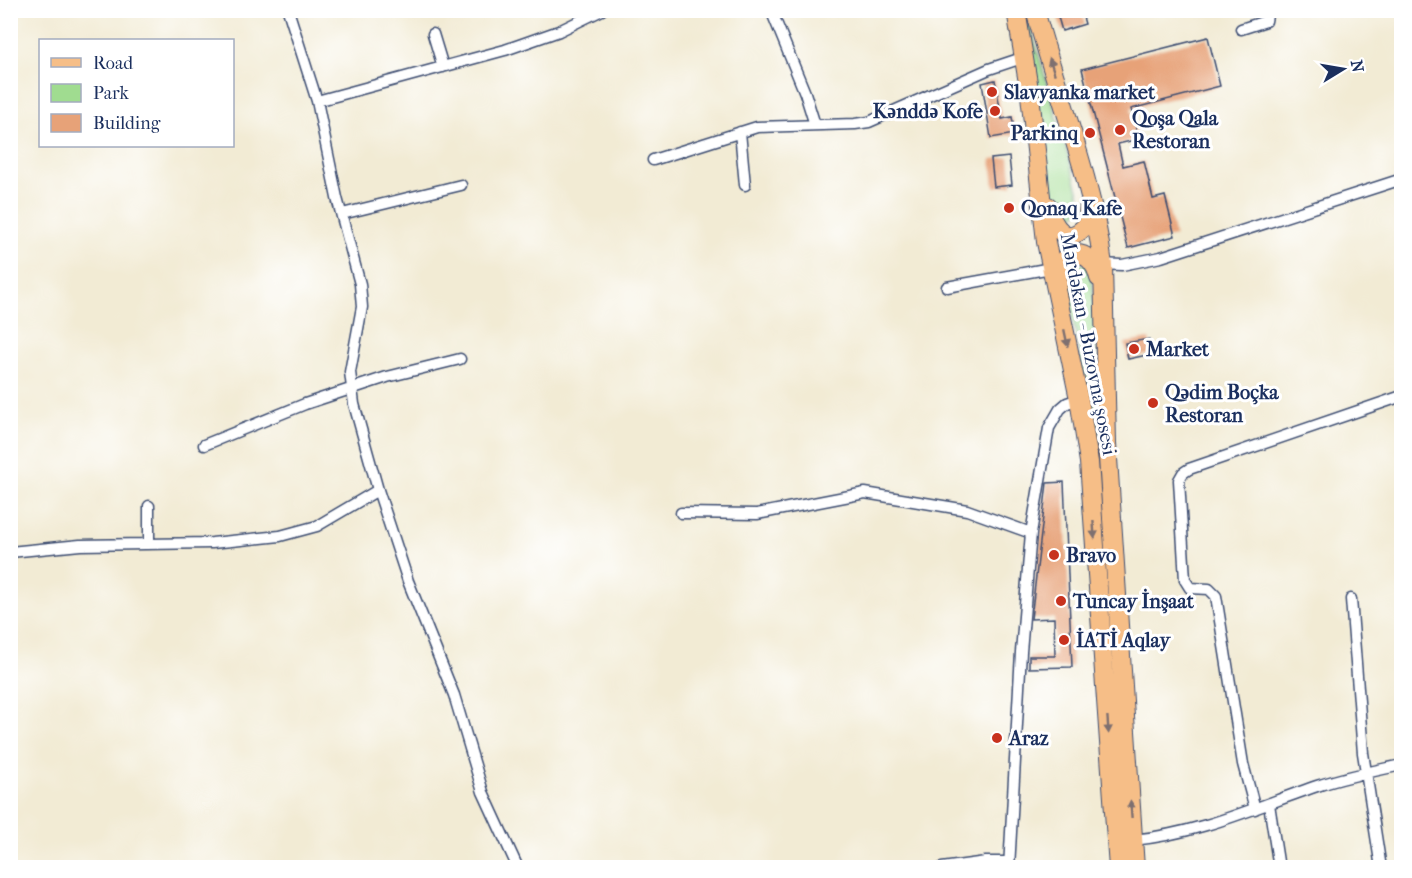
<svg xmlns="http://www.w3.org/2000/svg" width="1412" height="878" font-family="'IM FELL French Canon',serif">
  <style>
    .green { fill: #a0dc90; stroke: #5e8677; stroke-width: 1.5 }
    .building { fill: #e7a278 }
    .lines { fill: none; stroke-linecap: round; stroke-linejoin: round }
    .minor-casing { stroke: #3b4b70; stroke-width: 13 }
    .primary-casing { stroke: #3b4b70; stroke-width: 20 }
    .minor { stroke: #fff; stroke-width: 10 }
    .primary { stroke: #f6be87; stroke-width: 18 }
    .oneway { fill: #7e6f70 }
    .poi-dot { fill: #c8321e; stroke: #fff; stroke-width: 2 }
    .labels { text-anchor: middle; stroke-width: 6; stroke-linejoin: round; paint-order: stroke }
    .poi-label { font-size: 20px; font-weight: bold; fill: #1b2f5e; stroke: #fff; text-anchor: start }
    .street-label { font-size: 20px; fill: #1b2f5e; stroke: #fff }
  </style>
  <rect width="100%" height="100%" fill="#fff"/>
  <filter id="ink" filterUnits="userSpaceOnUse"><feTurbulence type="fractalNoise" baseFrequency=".0167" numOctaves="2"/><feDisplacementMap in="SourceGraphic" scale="12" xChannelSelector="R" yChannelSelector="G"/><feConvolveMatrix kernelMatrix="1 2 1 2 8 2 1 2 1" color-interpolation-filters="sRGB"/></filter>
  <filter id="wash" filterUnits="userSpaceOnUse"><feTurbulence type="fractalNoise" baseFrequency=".008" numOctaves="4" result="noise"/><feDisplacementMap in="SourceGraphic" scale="24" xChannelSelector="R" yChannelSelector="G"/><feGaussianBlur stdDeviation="1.35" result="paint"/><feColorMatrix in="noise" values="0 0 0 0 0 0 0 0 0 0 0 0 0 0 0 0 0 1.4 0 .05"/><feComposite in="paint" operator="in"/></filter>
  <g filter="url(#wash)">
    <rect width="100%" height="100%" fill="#f2ebd4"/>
    <path class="green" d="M1029,22L1080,197C1081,223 1060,223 1052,200L1026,25Z
      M1074,262L1087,265L1093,284L1100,445L1097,446L1066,284L1068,265Z"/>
    <g id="blocks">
      <path class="building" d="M1056,10H1081L1085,24L1062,31Z
        M1208,37L1220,86L1131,109L1139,139L1118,144L1123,166L1144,161L1153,199L1165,196L1175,236L1128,248L1082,69Z
        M995,80L1002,119L1012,117L1015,134L991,138L982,83Z
        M1009,157L1012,185L994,187L991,159Z
        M1149,339L1152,354L1128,359L1125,343Z
        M1064,482L1072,667L1029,668V656H1055L1054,618L1031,619L1047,483Z"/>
    </g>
  </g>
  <g filter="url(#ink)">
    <use href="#blocks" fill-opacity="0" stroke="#3b4b70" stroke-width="1.5"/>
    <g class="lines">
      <g class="minor-casing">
        <path id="minor" d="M288,10L317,101L337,198L360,284L362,307L350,372L354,404L378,490L408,581L454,695L483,792L518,868
          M771,10L805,93L815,125
          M1241,29L1266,21L1268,10
          M433,34L443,67
          M317,101L505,50L559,31L602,10
          M740,132L745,185
          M653,160L757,127L855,124L869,122L989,69L1025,57
          M342,214L461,185
          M1099,264L1122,265L1161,257L1402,179
          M947,287L1051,268
          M204,445L305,404L387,377L460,359
          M149,506V544
          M681,513L757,514L865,493L967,510L1031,533
          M10,552L80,545L212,543L280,536L317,526L378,490
          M1351,599L1363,753L1381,868
          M1269,804L1279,868
          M1255,809L1243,764L1216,596L1209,589L1190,588L1185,580L1179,480L1183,473L1189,469L1402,396
          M1133,840C1198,834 1256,807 1317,786C1344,777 1373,771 1402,765
          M942,868L986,862H1009
          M1009,868L1021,652L1031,533L1049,428L1060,409L1067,403L1079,399"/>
      </g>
      <g class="primary-casing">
        <path id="primary" d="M1016,10L1030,95L1046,242L1079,399L1089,462L1118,868
          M1035,10C1058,96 1092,177 1103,265L1107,443L1135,868
          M1048,206C1053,227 1067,249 1087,224L1089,204
          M1058,284C1055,249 1091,242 1099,278"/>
      </g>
      <use href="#minor" class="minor"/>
      <use href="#primary" class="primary"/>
    </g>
    <defs><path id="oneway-solid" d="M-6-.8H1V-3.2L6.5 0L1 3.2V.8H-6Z" transform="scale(1.5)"/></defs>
    <g class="oneway">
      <use href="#oneway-solid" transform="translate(1052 66) rotate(-108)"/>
      <use href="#oneway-solid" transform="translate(1066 338) rotate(78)"/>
      <use href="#oneway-solid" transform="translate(1094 530) rotate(86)"/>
      <use href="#oneway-solid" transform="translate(1108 725) rotate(86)"/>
      <use href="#oneway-solid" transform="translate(1131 809) rotate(-94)"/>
    </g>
  </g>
  <g class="poi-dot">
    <circle cx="992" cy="92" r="6"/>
    <circle cx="995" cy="111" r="6"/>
    <circle cx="1120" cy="130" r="6"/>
    <circle cx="1090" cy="133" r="6"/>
    <circle cx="1009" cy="208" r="6"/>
    <circle cx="1134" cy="349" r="6"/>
    <circle cx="1153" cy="403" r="6"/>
    <circle cx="1054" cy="555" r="6"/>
    <circle cx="1061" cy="601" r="6"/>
    <circle cx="1064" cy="640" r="6"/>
    <circle cx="997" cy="738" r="6"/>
  </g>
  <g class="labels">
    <g class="poi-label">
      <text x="1004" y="99">Slavyanka market</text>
      <text x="983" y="118" text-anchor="end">Kənddə Kofe</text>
      <text x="1132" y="125">Qoşa Qala<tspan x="1132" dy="23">Restoran</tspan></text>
      <text x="1078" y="140" text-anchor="end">Parkinq</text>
      <text x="1021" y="215">Qonaq Kafe</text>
      <text x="1146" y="356">Market</text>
      <text x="1165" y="399">Qədim Boçka<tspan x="1165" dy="23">Restoran</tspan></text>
      <text x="1066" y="562">Bravo</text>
      <text x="1073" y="608">Tuncay İnşaat</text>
      <text x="1076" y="647">İATİ Aqlay</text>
      <text x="1009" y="745">Araz</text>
    </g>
    <g class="street-label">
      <text transform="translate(1089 344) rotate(79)" y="7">Mərdəkan - Buzovna şosesi</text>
    </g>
  </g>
  <rect width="1412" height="878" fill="none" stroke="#fff" stroke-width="36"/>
  <rect x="39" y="39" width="195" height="108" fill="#ffffff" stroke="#a4acbf" stroke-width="1.5"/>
  <rect x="51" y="58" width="30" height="9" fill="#f6be87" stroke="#a4acbf" stroke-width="1.5"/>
  <text x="93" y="69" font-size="18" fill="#1b2f5e">Road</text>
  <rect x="51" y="84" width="30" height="18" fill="#a0dc90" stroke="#a4acbf" stroke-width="1.5"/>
  <text x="93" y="99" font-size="18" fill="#1b2f5e">Park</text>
  <rect x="51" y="114" width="30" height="18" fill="#e7a278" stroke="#a4acbf" stroke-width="1.5"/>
  <text x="93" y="129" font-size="18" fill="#1b2f5e">Building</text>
  <g transform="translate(1343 69) rotate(79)" stroke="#ffffff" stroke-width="4.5" paint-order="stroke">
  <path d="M0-4.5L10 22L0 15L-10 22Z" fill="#1b2f5e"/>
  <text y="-9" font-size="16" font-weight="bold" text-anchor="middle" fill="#1b2f5e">N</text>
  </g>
</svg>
